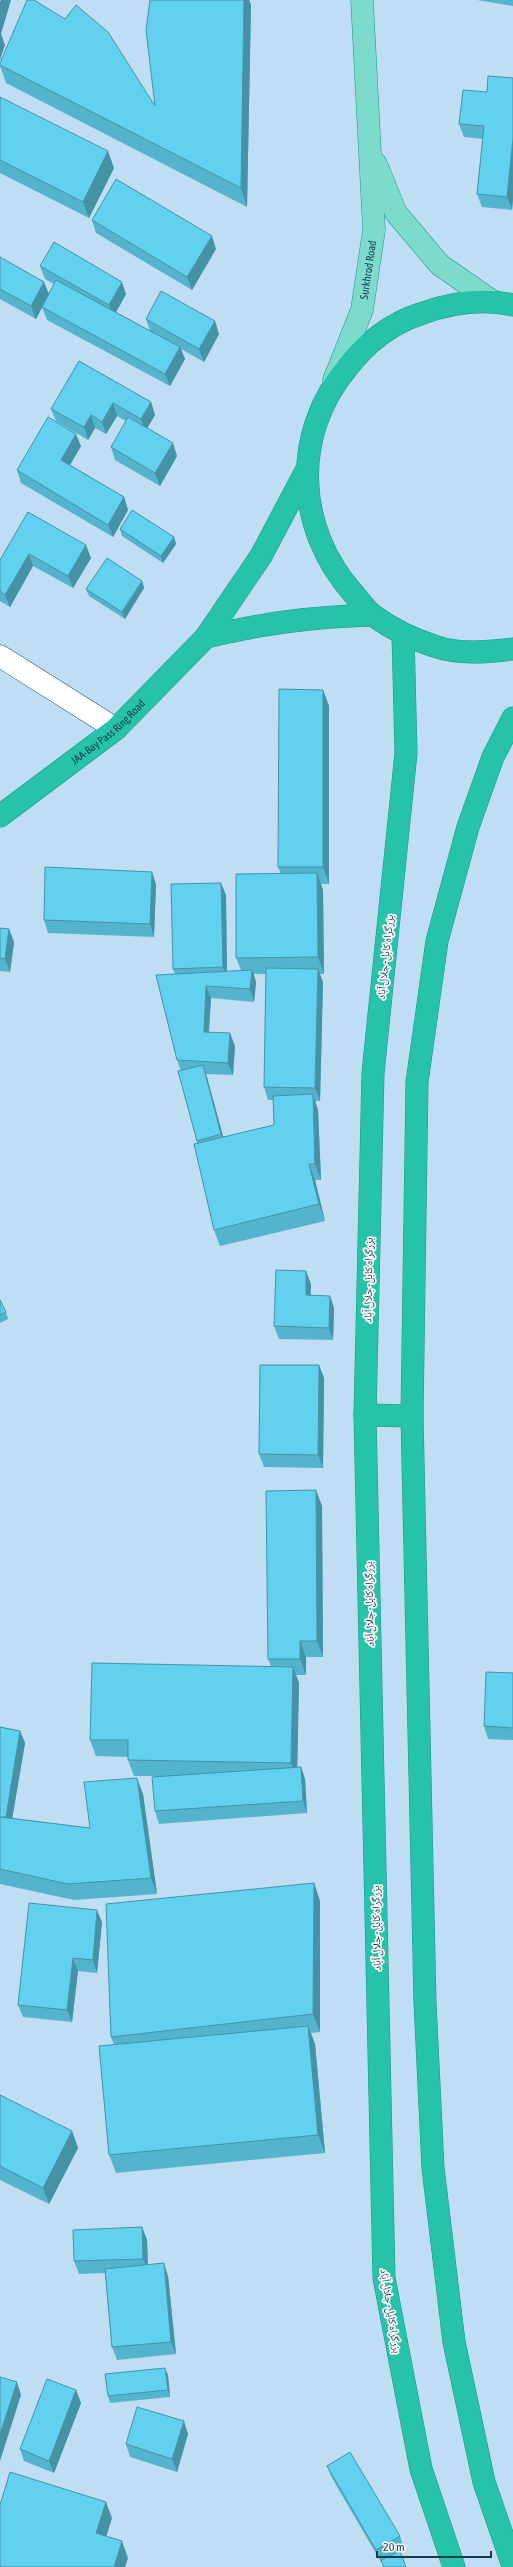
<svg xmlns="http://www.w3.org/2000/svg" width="513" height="2567" font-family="'Asap Condensed','Noto Naskh Arabic',sans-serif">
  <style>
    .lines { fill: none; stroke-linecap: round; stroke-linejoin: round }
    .street-casing { stroke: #195b80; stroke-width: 23 }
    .primary-casing { stroke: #21938a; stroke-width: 23 }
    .highway-casing { stroke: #21938a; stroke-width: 23 }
    .street { stroke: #fff; stroke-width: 22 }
    .primary { stroke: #7ddbcc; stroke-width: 22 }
    .highway { stroke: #26c3aa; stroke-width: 22 }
    .wall { fill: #54b4ce; fill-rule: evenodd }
    .shaded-wall { fill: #4592a7 }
    .building { fill: #62d1ef; stroke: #4592a7 }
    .labels { text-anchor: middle; stroke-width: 3.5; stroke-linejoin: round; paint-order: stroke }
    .street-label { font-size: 11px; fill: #17394f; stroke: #f9f9f9 }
  </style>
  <rect width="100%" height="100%" fill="#bfddf3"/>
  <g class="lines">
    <g class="street-casing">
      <path id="street" d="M0,656L116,729"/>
    </g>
    <g class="primary-casing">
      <g id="primary">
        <path d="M376,164L396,213L440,265L492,301"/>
        <path id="s1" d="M334,380L362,310L374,230L362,0"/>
      </g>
    </g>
    <g class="highway-casing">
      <g id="highway">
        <path d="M513,305C481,298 450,303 420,314C390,324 366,343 347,368C291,435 296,529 353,593C359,600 366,610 374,616C392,629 412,639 434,646C459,655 487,652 513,649"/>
        <path d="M403,634L406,753L373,1073L365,1415L384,2278L421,2469L454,2567"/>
        <path d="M206,637C264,623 312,617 372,615"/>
        <path d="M513,718L493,757L468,827L437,941L417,1082L412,1416L425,2002L433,2168L454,2342L484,2482L513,2566"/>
        <path id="s2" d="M0,816L116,729L206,637L261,556L307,469"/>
        <path d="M365,1415L412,1416"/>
      </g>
    </g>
    <use href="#street" class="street"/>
    <use href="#primary" class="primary"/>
    <use href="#highway" class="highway"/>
  </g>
  <path class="wall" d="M150,0H249L251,5L247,207L6,83L0,66V63L155,106Z
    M477,0H513V6Z
    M513,78V199L512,210L482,207L477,194L483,139L464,137L459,124Z
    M0,97L114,168L89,218L0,173Z
    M92,220L216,249L192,290L96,233Z
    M0,257L49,294L54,284L45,279L40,266L126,294L116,312L150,331L146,319L219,334L204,362L181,349L185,359L170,386L47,320L42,307L36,319L0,299Z
    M79,361L151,402L155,415L147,428L177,456L160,486L115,460L111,447L126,421L117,416L106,434L95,428L88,440L56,421L51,409Z
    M81,446L70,465L124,497L128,510L113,537L21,483L17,470Z
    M28,512L91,558L73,588L33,566L10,607L0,601V560Z
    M120,529L174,537L176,544L163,563L122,536Z
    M142,581L144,588L125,619L89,596L86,589Z
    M323,690L329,706V884H321L323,890L324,974H320L323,982L320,1101H315L318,1110L321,1180H315L325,1221L220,1246L214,1230L197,1143L181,1071L177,1060L175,974L173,969L226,895L227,971L241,970L236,958L281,874L278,867ZM254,974H266L264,1087L268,1100H273L274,1125L223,1137L206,1074L233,1075L235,1046L209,1032L211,998L254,1002L256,982Z
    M156,884L154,937L48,933L44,920Z
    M0,928L9,929L14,942L10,972L0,971Z
    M311,1284V1295L330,1296L334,1308L333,1340L279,1339L274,1326Z
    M0,1300L6,1312L8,1319L0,1323Z
    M324,1378L323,1468L264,1467L259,1454Z
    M322,1506L323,1657H306V1675H296L299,1683L297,1767H301L305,1779L307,1813L159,1824L155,1811L154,1776H134L128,1760V1757L96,1756L90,1740L271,1666L268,1659Z
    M513,1673V1740L488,1739L484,1726Z
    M0,1727L20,1731L25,1743L12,1818L90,1828L143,1794L157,1894L74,1900L0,1884Z
    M314,1883L320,1901V2032L311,2033L315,2044L325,2153L116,2173L109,2155L114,2045L111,2037Z
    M102,1922L97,1973L78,1971L72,2022L23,2017L18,2005Z
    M0,2095L72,2131L78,2148L49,2204L0,2180Z
    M142,2227L147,2240L148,2265L168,2276L176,2354L117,2360L112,2347L105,2273L79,2274L74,2261Z
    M168,2375L170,2397L110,2403L108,2396Z
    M76,2390L81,2403L54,2473L24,2461L20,2449Z
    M188,2434L177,2472L130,2457L126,2444Z
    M327,2466L400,2536L404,2548L396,2553L406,2567H384L382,2562H381L332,2478Z"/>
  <path class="shaded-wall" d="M1,0H11L1,34L5,45L0,60V2Z
    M244,0H249L251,5L247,207L241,188Z
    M513,139V199L512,210L507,197Z
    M108,151L114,168L89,218L83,202Z
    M212,236L216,249L192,290L187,277Z
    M44,282L49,294L36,319L31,306Z
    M122,282L126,294L113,318L109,305Z
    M215,321L219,334L204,362L199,349Z
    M180,347L185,359L170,386L165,374Z
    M151,402L155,415L145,432L141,419Z
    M113,403L117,416L106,434L102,422Z
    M91,415L95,428L88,440L84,427Z
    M76,434L81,446L66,472L61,460Z
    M173,443L177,456L160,486L155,473Z
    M124,497L128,510L113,537L108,525Z
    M174,537L176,544L163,563L161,556Z
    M86,545L91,558L73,588L68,576Z
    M29,554L33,566L10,607L5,595Z
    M142,581L144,588L125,619L122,612Z
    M323,690L329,706V884L323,867Z
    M152,872L156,884L154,937L150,924Z
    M317,873L323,890L324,974L318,957Z
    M221,883L226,895L227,980L223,967Z
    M9,929L14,942L10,972L5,959Z
    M318,969L323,982L320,1101L315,1088Z
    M252,970L256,982L254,1002L250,989Z
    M206,986L211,998L208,1044L204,1032Z
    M230,1033L235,1046L233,1075L228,1063Z
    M203,1065L207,1077L226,1147L221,1134Z
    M313,1094L318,1110L321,1180L315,1164Z
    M309,1164L315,1180L325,1221L319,1204Z
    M306,1271L311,1284L310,1308L306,1295Z
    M330,1296L334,1308L333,1340L329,1328Z
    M319,1365L324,1378L323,1468L318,1455Z
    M316,1490L322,1506L323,1657L317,1641Z
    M300,1641L306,1657V1675L300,1659Z
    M293,1667L299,1683L297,1780L291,1763Z
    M20,1731L25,1743L10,1832L5,1819Z
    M301,1767L305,1779L307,1813L303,1801Z
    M137,1778L143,1794L157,1894L151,1878Z
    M314,1883L320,1901V2032L313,2014Z
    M97,1910L102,1922L97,1973L93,1960Z
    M73,1958L78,1971L72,2022L67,2010Z
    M308,2026L315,2044L325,2153L318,2135Z
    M72,2131L78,2148L49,2204L43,2188Z
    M142,2227L147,2240L148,2271L143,2259Z
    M164,2263L168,2276L176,2354L171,2342Z
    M165,2368L168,2375L170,2397L168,2390Z
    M17,2382L21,2395L0,2461V2434Z
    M76,2390L81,2403L54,2473L49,2461Z
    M184,2421L188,2434L177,2472L172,2459Z
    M106,2502L112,2518L102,2550L96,2533Z
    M122,2541L128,2558L125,2567H114Z"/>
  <path class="building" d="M27,0H34L65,19L76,5L108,32L155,106L146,30L150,0H244L241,188L0,65V63Z
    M488,76L513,78V139L507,197L477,194L484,126L459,124L463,90L487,92Z
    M0,97L108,151L83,202L0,160Z
    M116,179L212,236L187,277L92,220Z
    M54,242L122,282L109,305L40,266Z
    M0,257L44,282L31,306L0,289Z
    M56,280L180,347L165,374L42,307Z
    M161,291L215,321L199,349L146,319Z
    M79,361L151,402L141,419L113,403L102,422L91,415L84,427L51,409Z
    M48,417L76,434L61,460L124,497L108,525L17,470Z
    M128,417L173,443L155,473L111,447Z
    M132,510L174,537L161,556L120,529Z
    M28,512L86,545L68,576L29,554L5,595L0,591V560Z
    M107,558L142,581L122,612L86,589Z
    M279,689L323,690V867H278Z
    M45,867L152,872L150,924L44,920Z
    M317,873L318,957L236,958V874Z
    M221,883L223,967L173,969L171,884Z
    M0,928L9,929L5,959L0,958Z
    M266,968L318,969L315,1088L264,1087Z
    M252,970L250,989L206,986L204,1032L230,1033L228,1063L177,1060L156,975Z
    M203,1065L221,1134L197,1141L178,1071Z
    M313,1094L315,1164H309L319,1204L214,1230L194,1144L274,1125L273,1096Z
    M276,1270L306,1271V1295L330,1296L329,1328L274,1326Z
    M0,1300L6,1312L0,1315Z
    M260,1365H319L318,1455L259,1454Z
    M316,1490L317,1641H300V1659H268L266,1491Z
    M92,1663L293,1667L291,1763L128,1760V1740H90Z
    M486,1672L513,1673V1728L484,1726Z
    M0,1727L20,1731L6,1817H0Z
    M301,1767L303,1801L155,1811L152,1777Z
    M137,1778L151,1878L68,1884L0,1869V1817L90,1828L84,1782Z
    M314,1883L313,2014L111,2037L106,1904Z
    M29,1903L97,1910L93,1960L73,1958L67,2010L18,2005Z
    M308,2026L318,2135L109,2155L99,2046Z
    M0,2095L72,2131L43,2188L0,2166Z
    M142,2227L143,2259L74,2261L73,2230Z
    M164,2263L171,2342L112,2347L105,2269Z
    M165,2368L168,2390L108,2396L105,2374Z
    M0,2377L17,2382L0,2434Z
    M47,2379L76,2390L49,2461L20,2449Z
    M137,2407L184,2421L172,2459L126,2444Z
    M350,2452L400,2536L376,2550L327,2466Z
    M10,2472L106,2502L96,2533L122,2541L114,2567H0V2505Z
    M400,2551L406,2567H384L381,2560Z"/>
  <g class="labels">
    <g class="street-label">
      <text dy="4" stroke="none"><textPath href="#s1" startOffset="116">Surkhrod Road</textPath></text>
      <text dy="4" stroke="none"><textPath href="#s2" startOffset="137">JAA-Bay Pass Ring Road</textPath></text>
      <text transform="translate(385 957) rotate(-84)" y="4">بزرگراه کابل- جلال آباد</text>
      <text transform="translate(368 1280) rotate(-89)" y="4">بزرگراه کابل- جلال آباد</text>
      <text transform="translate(369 1604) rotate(-91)" y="4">بزرگراه کابل- جلال آباد</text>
      <text transform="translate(376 1928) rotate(-91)" y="4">بزرگراه کابل- جلال آباد</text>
      <text transform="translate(391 2311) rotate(81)" y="4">بزرگراه کابل- جلال آباد</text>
    </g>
  </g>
  <path d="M377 2551v6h114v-6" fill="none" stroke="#17394f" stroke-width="2"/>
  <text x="383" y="2551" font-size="12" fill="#17394f" stroke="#f9f9f9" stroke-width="3" paint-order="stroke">20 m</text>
</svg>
